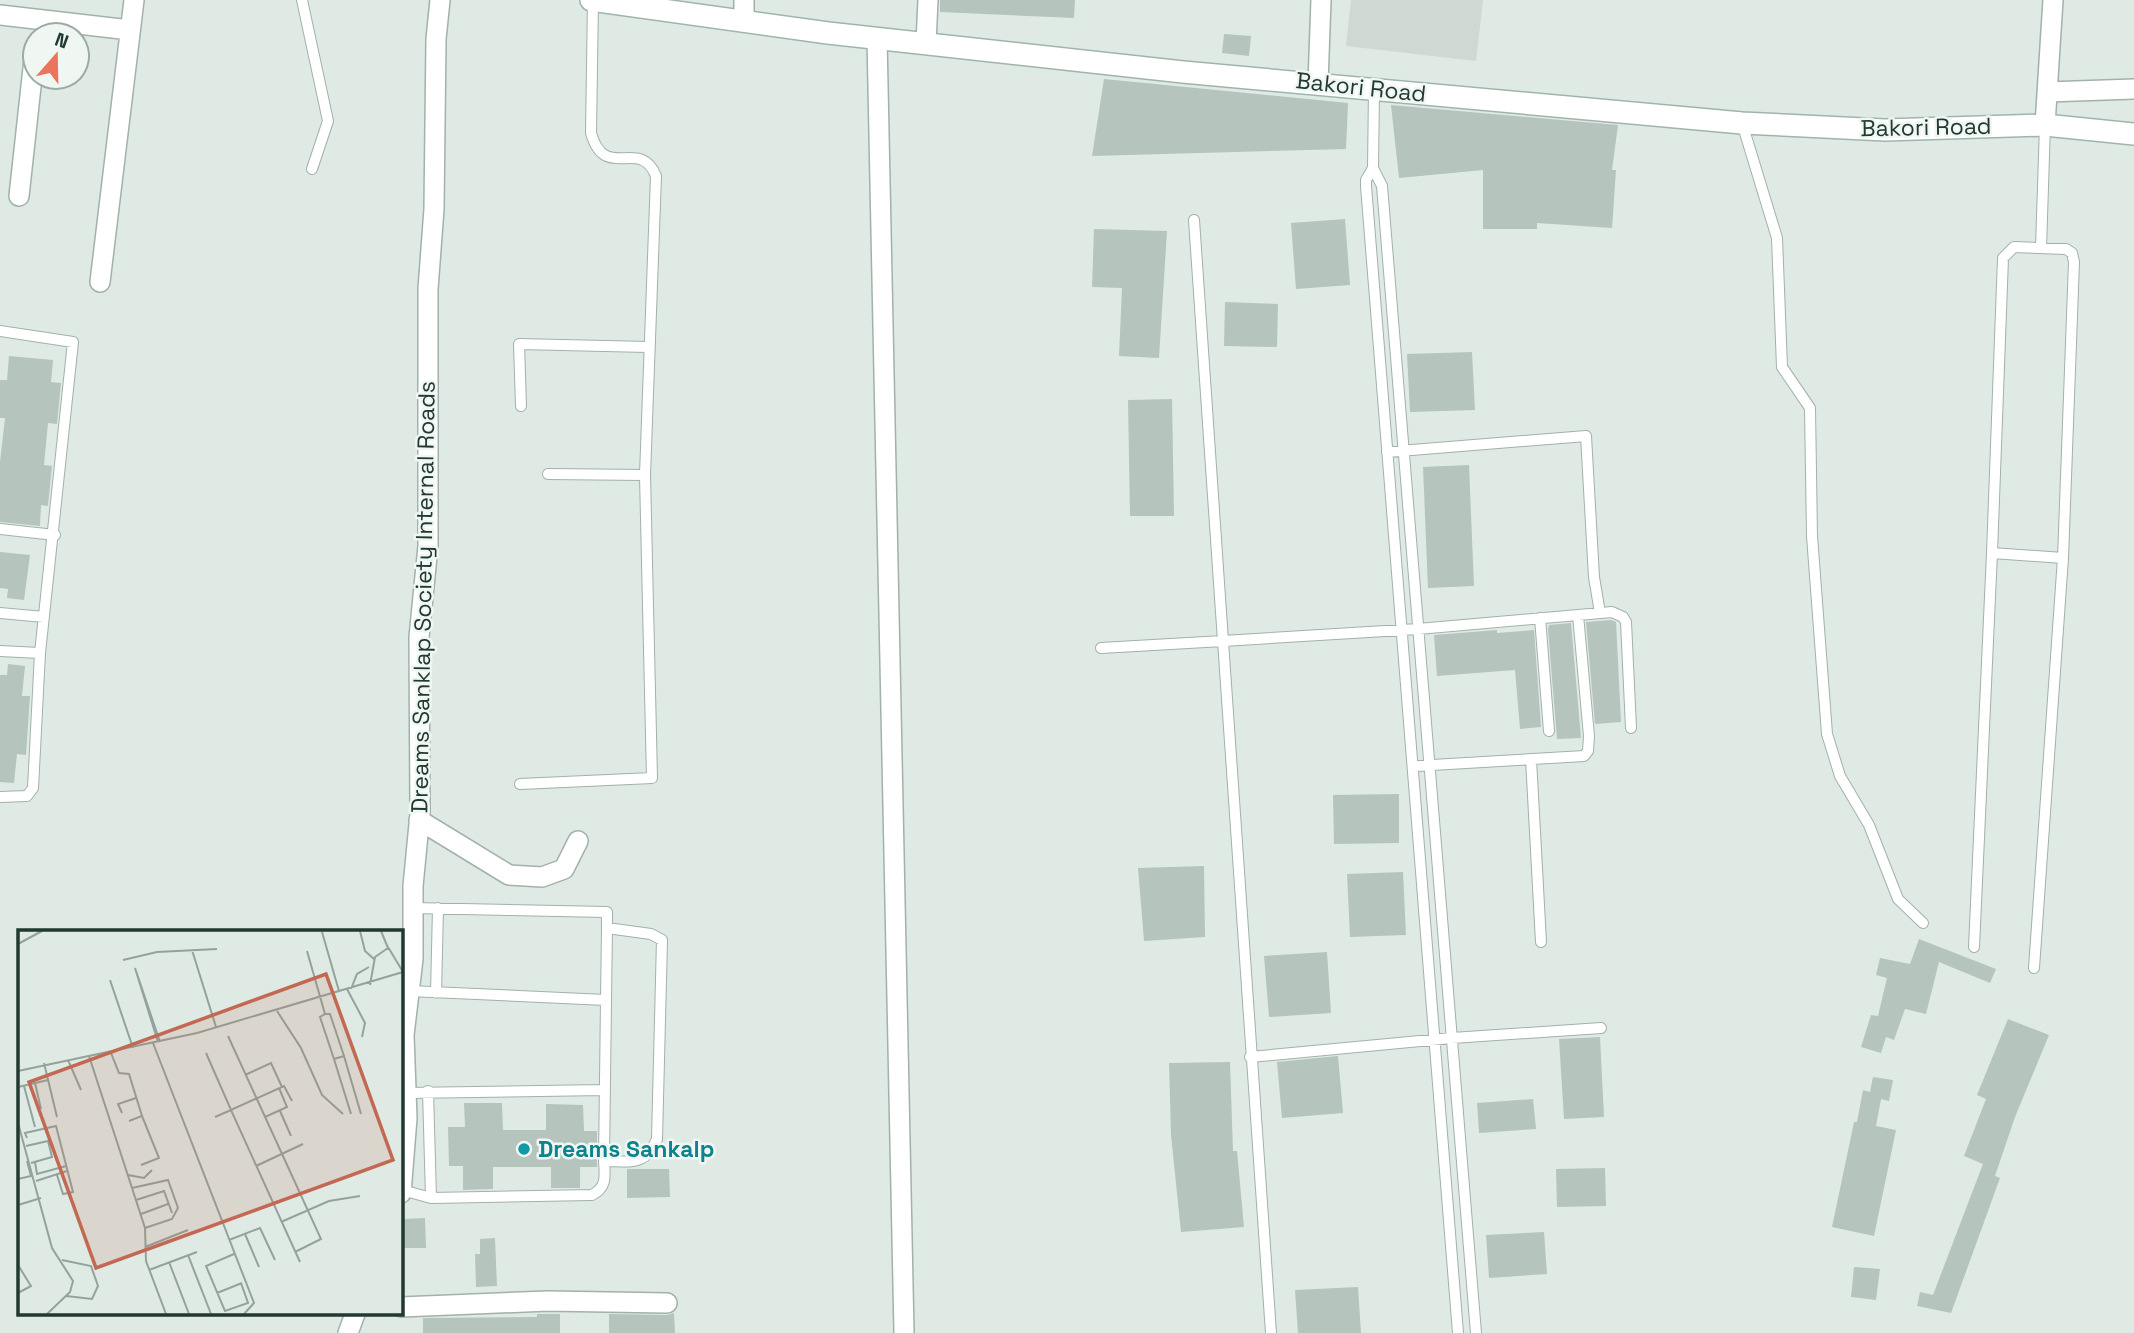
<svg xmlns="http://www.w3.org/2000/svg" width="2134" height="1333" font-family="'Space Grotesk',sans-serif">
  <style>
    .built { fill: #ced9d3 }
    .building { fill: #b5c4bd }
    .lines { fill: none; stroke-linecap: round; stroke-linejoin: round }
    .lane-casing { stroke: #a2b1ab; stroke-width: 12 }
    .street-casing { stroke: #a2b1ab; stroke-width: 22 }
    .secondary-casing { stroke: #9fb5ab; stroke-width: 24 }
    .lane { stroke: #fff; stroke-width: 10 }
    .street { stroke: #fff; stroke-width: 19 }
    .secondary { stroke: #fff; stroke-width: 21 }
    .culture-dot { fill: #0f9aa8; stroke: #f0f7f3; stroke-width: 2.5 }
    .labels { text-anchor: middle; stroke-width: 5; stroke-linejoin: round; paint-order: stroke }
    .street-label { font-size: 23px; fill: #213931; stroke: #f0f7f3 }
    .culture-label { font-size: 23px; font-weight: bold; fill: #0d838f; stroke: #f0f7f3; text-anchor: start }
    .inset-road { fill: none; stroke: #93a39c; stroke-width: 2 }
    .view { fill: #c36853; fill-opacity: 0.15; stroke: #c36853; stroke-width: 3.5 }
    .inset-edge { fill: none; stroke: #213931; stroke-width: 3.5 }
  </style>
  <rect width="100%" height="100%" fill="#dfeae4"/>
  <path class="built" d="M1351,0H1483L1476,61L1346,46Z"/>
  <path class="building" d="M940,0H1075L1074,18L940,12Z
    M1224,34L1251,36L1249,56L1222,53Z
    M1104,79L1348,103L1346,149L1092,156Z
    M1391,105L1618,125L1612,170H1616L1612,228L1537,223V229H1483V170L1399,178Z
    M1345,219L1350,285L1296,289L1291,223Z
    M1094,229L1167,231L1159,358L1119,356L1122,288L1092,287Z
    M1225,302L1278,304L1277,347L1224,346Z
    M1472,352L1475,410L1410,412L1407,354Z
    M9,356L53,360L51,382L61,383L57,424L48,423L44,465L52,466L48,506L41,505L40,526L0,522V462L5,418H0V380H7Z
    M1172,399L1174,516H1130L1128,400Z
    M1469,465L1474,586L1428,588L1423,467Z
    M0,552L30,555L24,600L7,598L8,589L0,588Z
    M1611,620L1616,622L1621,722L1595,724L1586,622Z
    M1571,623L1581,738L1557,739L1548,629L1549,625Z
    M1497,630V633L1534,630L1541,727L1520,729L1515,670L1437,676L1434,635Z
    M8,664L25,666L22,696H30L26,755L17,754L14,783L0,782V675H7Z
    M1399,794V843L1334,844L1333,795Z
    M1204,866L1205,937L1144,941L1138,868Z
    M1403,872L1406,935L1350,937L1347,874Z
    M1919,939L1996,969L1990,983L1939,962L1926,1014L1905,1009L1894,1040L1886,1037L1881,1053L1861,1047L1871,1015L1878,1016L1887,978L1876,975L1880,958L1910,964Z
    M1327,952L1331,1013L1269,1017L1264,956Z
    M2008,1019L2049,1035L2015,1117L1995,1176L2000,1178L1951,1313L1917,1306L1920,1292L1933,1295L1983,1164L1964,1156L1986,1099L1977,1095Z
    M1600,1037L1604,1117L1564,1119L1559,1039Z
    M1338,1056L1343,1113L1282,1118L1277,1062Z
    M1230,1062L1233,1151H1237L1244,1227L1181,1232L1171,1135L1169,1063Z
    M1873,1077L1893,1080L1889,1101L1881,1099L1876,1126L1896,1130L1874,1236L1832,1227L1854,1122H1857L1863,1090L1870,1092Z
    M1533,1099L1536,1129L1479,1133L1477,1103Z
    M464,1103H502L503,1130H546V1104L583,1105L584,1131H597V1167H580V1188H551V1167H493V1189L463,1190V1166H449L448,1127H465Z
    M1605,1168L1606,1206L1557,1207L1556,1169Z
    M627,1169H669L670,1197L627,1198Z
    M425,1218L426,1248H404V1219Z
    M1544,1232L1547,1274L1489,1278L1486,1235Z
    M495,1238L497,1286L476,1287L475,1254H480V1239Z
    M1854,1267L1880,1269L1876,1300L1851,1297Z
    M1358,1287L1361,1333H1298L1295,1290Z
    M674,1313L675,1333H609V1314L667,1315Z
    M537,1314H560V1333H423V1318L537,1317Z"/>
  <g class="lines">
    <g class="lane-casing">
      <path id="lane" d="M302,0L328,121L312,169
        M1374,90L1373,168L1366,180V186L1458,1333
        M1742,123L1777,238L1782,367L1810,408L1812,536L1827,734L1840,776L1869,825L1898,899L1923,923
        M1373,168L1382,186L1476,1333
        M1194,220L1223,641L1418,629L1612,612L1623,617L1626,622L1631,728
        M2014,247L2066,249L2072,253L2074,262L2063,558L1992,553L2003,258Z
        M2041,248L2045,125
        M0,331L73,342L40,653L33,788L27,796L0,797
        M521,406L519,344L648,347
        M1387,452L1586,436L1594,577L1600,613
        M548,474L645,475L656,176C640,136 605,183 591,133L593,0
        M0,529L55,535
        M0,613L44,617
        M1540,618L1549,731
        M1101,648L1223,641L1271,1333
        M0,651L40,653
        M1531,759L1541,942
        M1415,766L1584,756L1588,751L1589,736L1578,615
        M520,784L652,778L645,475
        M1974,947L1992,553
        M2034,968L2063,558
        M409,991L606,1000L604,1161
        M436,993L438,908
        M606,1000L607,928
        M1250,1057L1452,1038L1601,1028
        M428,1091L431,1198
        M406,1093L603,1090
        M402,1190L431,1198L592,1195C607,1187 605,1177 604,1161C631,1161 645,1167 657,1139L662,940L651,934L607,928V912L413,908"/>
    </g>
    <g class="street-casing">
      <path id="street" d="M0,15L130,30
        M744,22V0
        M877,38L904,1333
        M926,43L928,0
        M1318,83L1321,0
        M2047,92L2134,89
        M2045,125L2053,0
        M19,196L35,50
        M100,282L134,0
        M419,820L509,875L542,877L564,869L578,841
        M401,1193L407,1118L404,1035L413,959V886L420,814L419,637L428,546V289L434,209L436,39L440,0
        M401,1307L548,1301L667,1303
        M348,1333L355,1314"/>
    </g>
    <g class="secondary-casing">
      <path id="secondary" d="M591,0L828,33L1183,72L1742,123L1885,130L2045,125L2134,134"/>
    </g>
    <use href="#lane" class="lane"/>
    <use href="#street" class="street"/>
    <use href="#secondary" class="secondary"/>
  </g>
  <circle class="culture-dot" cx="524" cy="1149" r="7"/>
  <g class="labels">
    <g class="street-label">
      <text transform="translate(1361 87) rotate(6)" y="8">Bakori Road</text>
      <text transform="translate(1926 127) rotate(-1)" y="8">Bakori Road</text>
      <text transform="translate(423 597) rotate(-89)" y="8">Dreams Sanklap Society Internal Roads</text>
    </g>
    <g class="culture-label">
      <text x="538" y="1157">Dreams Sankalp</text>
    </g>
  </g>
  <g transform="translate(18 930)">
    <rect width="385" height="385" fill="#dfeae4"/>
    <path class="inset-road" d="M342,1L347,21L356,29M304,2L321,61M0,14L24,1M370,17L385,42M174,20L198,97M289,21L307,84H312L326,126L316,129L302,87L307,84M105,30L139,22L199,19M92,50L115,118M352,55L357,27L370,18L363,1M329,59L347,93L344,107M333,59L339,44L351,37M259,81L283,118L304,165L325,184M210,106L303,309L277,322M140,112L117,38L142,112M135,113L236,373L226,384M93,123L101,143L111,144L124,186L111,191M188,123L213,180L266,156L274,171M71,126L127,298L128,331L148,384M326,126L343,184M316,129L333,184M50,130L63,160M26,133L39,187M0,141L179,103L385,42M227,145L253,133L264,157M17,153L23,179M6,156L17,197M0,157L30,150M262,181L273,206M104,183L100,174L118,168M197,187L213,180L282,332M247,187L269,177L261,158M0,193L34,318L55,351L52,362L29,384M9,208L7,203L38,196L55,262L45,264L39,245M8,216L30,211L34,227L13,233M17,232L19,244L48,236M123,235L141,228L124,186M238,236L285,214M110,245L126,248L134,240M0,249L13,246L9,231M18,251L49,241M114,258L150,250L160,278L154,289L127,298M118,270L146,261L154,283M0,275L23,268M123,284L150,274M263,292L311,271L342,266M227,304L241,337M211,310L242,298L257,330M127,317L170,300M216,324L188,336L207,381L230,373L223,353M170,325L193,384M44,330L73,336L80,356L74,369L48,366M151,332L171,384M0,335L13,356L0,363M131,340L179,322M199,363L224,353"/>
    <path class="view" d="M308,44L375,230L78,338L11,152Z"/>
    <rect width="385" height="385" class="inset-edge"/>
  </g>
  <g transform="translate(56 56) rotate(20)"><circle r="33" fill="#f0f7f3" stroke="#9daba5" stroke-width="2"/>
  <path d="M0-5L12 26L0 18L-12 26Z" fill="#eb745c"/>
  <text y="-10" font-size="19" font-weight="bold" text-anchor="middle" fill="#213931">N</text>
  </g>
</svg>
